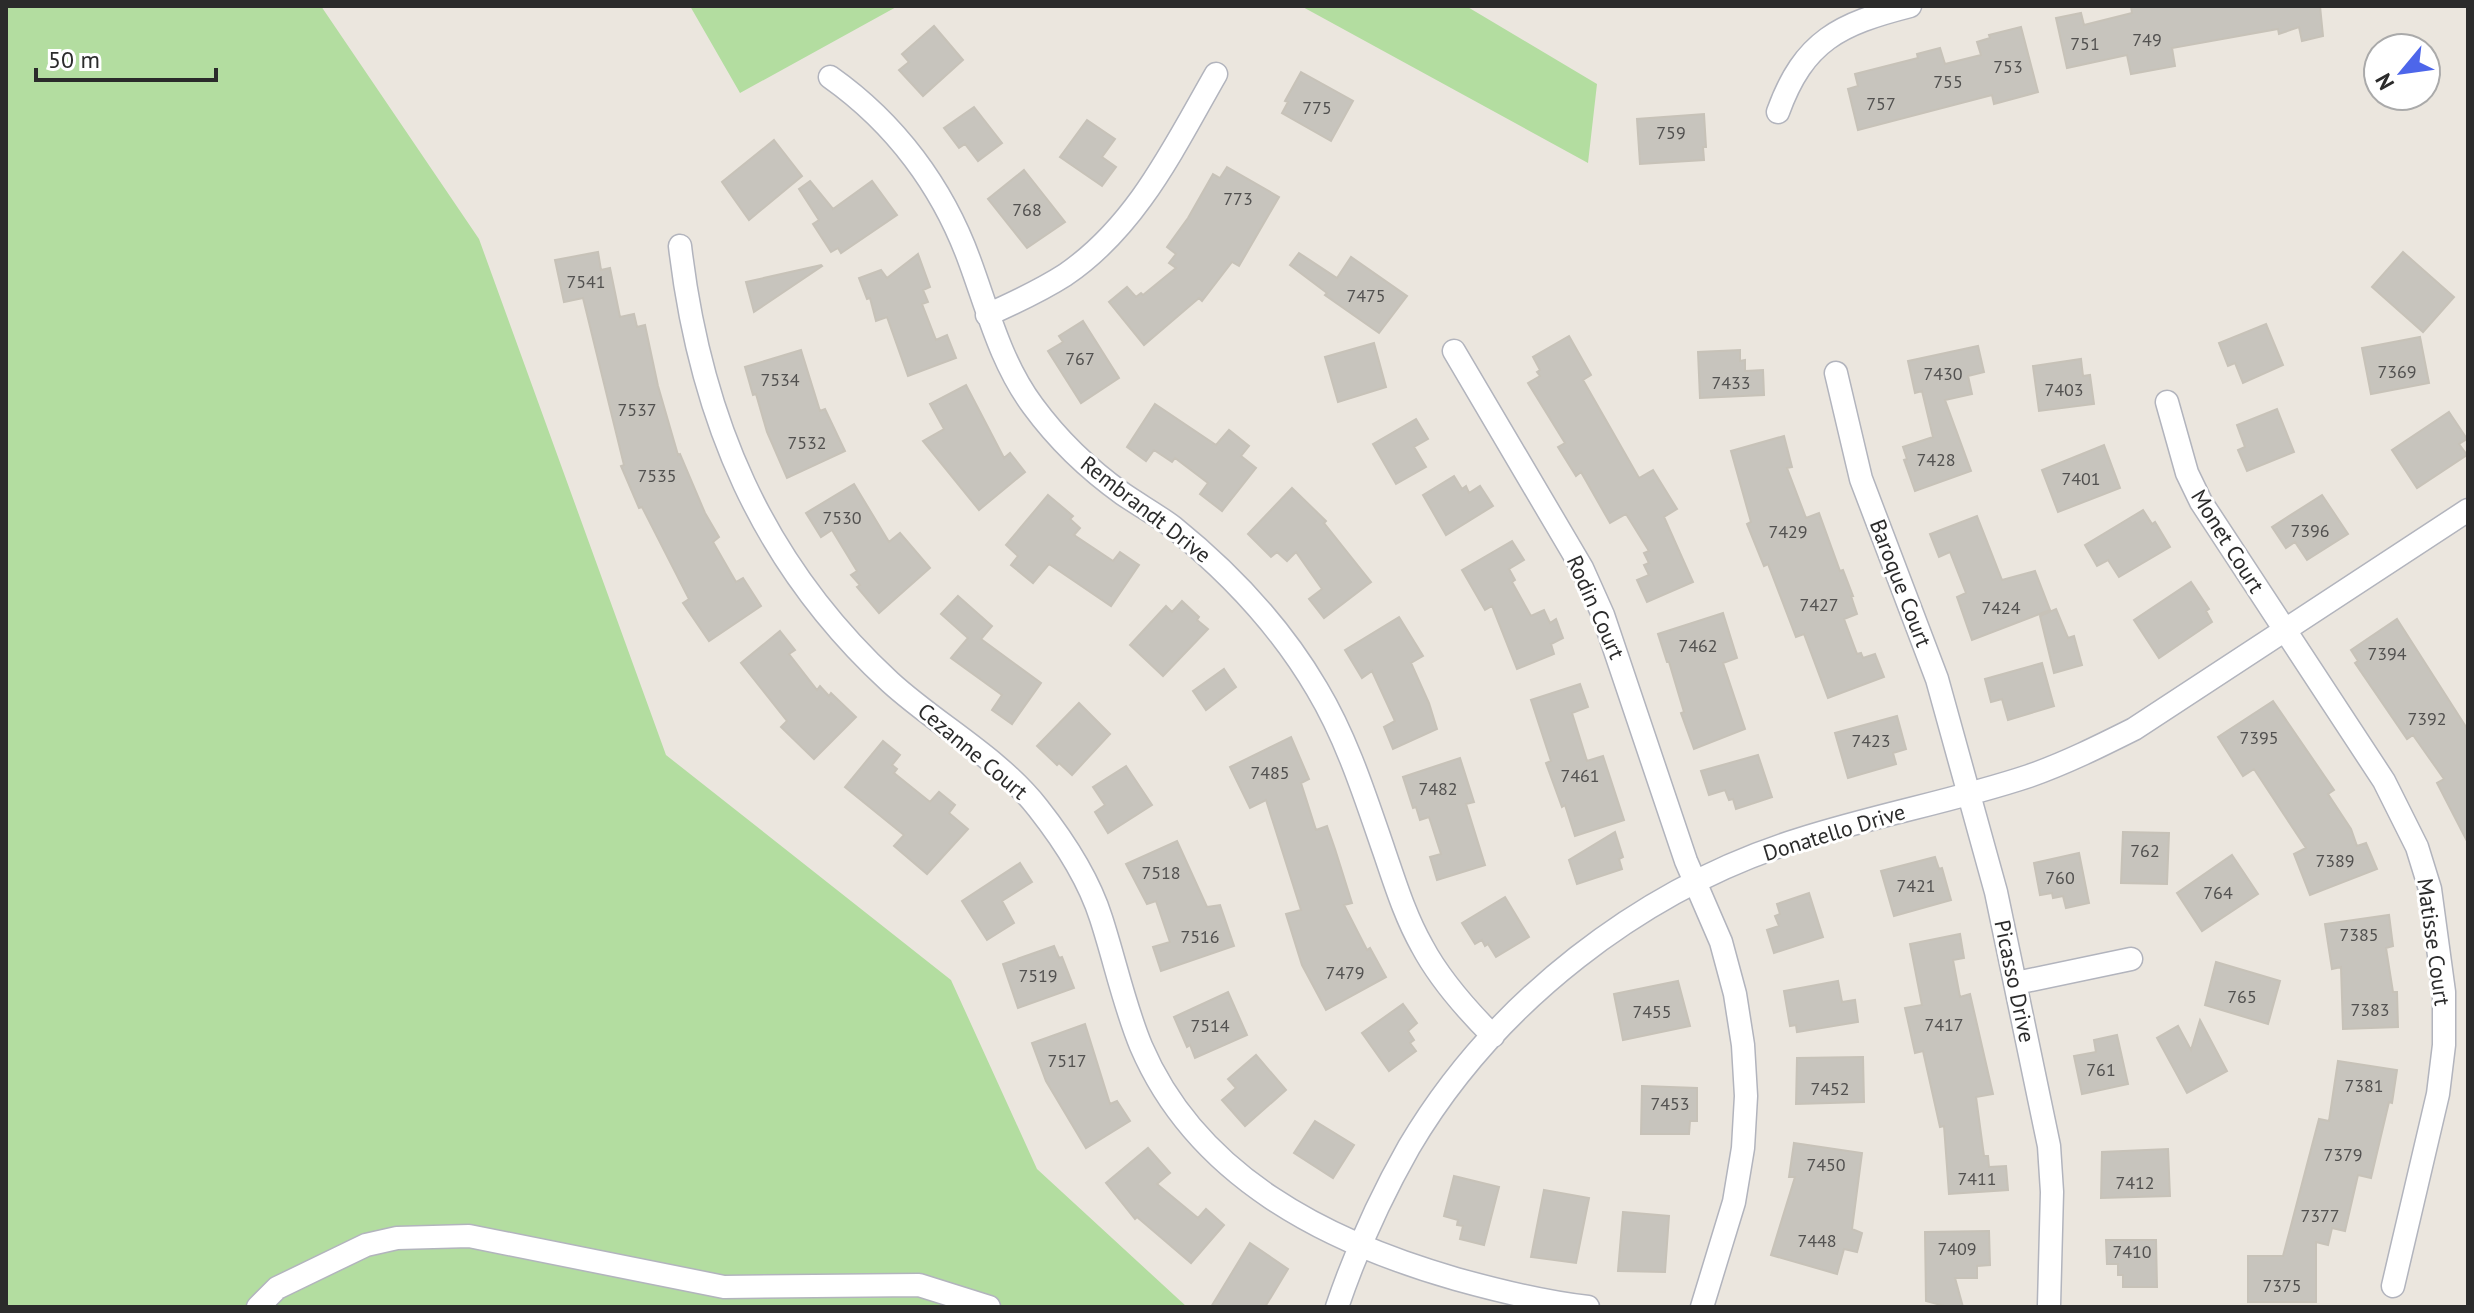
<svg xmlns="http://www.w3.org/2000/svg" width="2474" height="1313" font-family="'PT Sans',sans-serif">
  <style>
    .green { fill: #b3dda0 }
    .building { fill: #c7c4bd; stroke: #c7c2b8; stroke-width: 2 }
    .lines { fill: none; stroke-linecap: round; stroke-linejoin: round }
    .minor-casing { stroke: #b2b4bd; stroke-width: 25 }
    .minor { stroke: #fff; stroke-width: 22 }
    .labels { text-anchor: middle; stroke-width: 6; stroke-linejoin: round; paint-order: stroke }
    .number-label { font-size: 18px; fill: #525150 }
    .street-label { font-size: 22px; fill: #2b2b2b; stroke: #fff }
  </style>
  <rect width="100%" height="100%" fill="#ebe6de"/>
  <path class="green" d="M6,6H321L479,239L666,755L951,980L1037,1169L1187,1307H6Z
    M690,6H898L740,93Z
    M1301,6H1466L1597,84L1588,163Z"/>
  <path class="building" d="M2131,6H2320L2323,36L2302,41L2299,27L2279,34L2278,29L2172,48L2175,66L2131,74L2127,55L2067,68L2056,18L2081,13L2084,25L2132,13Z
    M934,26L963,60L923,96L899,70L909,62L902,54Z
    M2021,27L2038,92L1994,104L1992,95L1858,130L1848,89L1858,86L1855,74L1918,58L1917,54L1940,48L1945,64L1981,55L1977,42L1990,38L1989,35Z
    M1301,72L1353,101L1331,141L1282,113L1288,102L1285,101Z
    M974,107L1002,143L978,161L965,144L959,148L944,128Z
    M1704,114L1706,147H1703L1704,160L1640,164L1637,119Z
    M1087,120L1115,139L1102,157L1116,167L1102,186L1060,157Z
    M774,140L802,176L749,220L722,182Z
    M1227,167L1279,197L1239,266L1232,262L1202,301L1199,298L1144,345L1109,302L1127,287L1136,297L1141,293L1143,295L1176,268L1169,263L1176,254L1167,247L1188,218L1213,174L1220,178Z
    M1024,170L1065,222L1027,248L988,199Z
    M810,181L833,209L872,181L897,215L841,253L838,248L831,252L813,224L819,220L799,189Z
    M598,252L601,270L610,268L620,317L634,314L637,327L645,325L658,386L678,455L680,454L705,513L719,537L713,542L736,582L743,578L761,606L709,641L683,603L689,599L642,507L639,508L621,466L624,465L583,298L564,302L555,260Z
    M2403,252L2454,297L2423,332L2372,287Z
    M1299,253L1337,278L1351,257L1407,296L1379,333L1325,295L1327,293L1290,265Z
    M918,254L930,287L923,290L928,302L922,304L936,340L947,335L956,358L908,376L887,317L876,321L870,298L867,299L859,278L881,270L887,278Z
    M821,265L822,266L754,312L746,282Z
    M1083,321L1119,378L1081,403L1048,351L1063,342L1059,336Z
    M2266,324L2283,365L2243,383L2235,363L2228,366L2219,343Z
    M1569,336L1591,375L1583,380L1639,478L1653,470L1677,509L1664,517L1693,582L1647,602L1637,580L1649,575L1644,565L1649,563L1644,553L1649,551L1626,514L1610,523L1581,472L1576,476L1558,447L1565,443L1528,383L1540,376L1537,372L1540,370L1533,357Z
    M2420,337L2429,383L2371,394L2362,348Z
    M1374,343L1386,387L1338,402L1325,357Z
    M1978,346L1984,372L1968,376L1972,394L1945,400L1971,471L1915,491L1904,460L1907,459L1903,447L1933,437L1922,391L1915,393L1908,361Z
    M801,350L820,411L825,409L845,451L787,478L767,432L756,394L753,395L745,367Z
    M1740,350V361L1745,360V371L1763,370L1764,395L1700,398L1698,352Z
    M2081,359L2083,376L2090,375L2094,404L2039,411L2033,366Z
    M966,385L1004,458L1010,453L1025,472L979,510L923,441L944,429L930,404Z
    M1155,404L1216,445L1229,430L1249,446L1241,456L1256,468L1222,511L1200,494L1208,483L1175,458L1172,462L1154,450L1146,461L1127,447Z
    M2277,409L2294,452L2247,471L2238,450L2245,447L2237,425Z
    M2449,412L2467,439L2459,444L2467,455L2417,488L2392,450Z
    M1416,419L1428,439L1414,447L1426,467L1396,484L1373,444Z
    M1784,436L1792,467L1787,468L1806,518L1819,513L1840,571L1843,570L1853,596H1851L1857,614L1844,619L1857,654L1861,653L1863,658L1875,654L1884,677L1828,698L1804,634L1796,637L1768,564L1764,566L1747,524L1751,522L1731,451Z
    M2104,445L2120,488L2058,512L2042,470Z
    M1454,476L1462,489L1466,486L1469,493L1480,486L1493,506L1446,535L1423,495Z
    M854,484L889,542L900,533L930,568L879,613L857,587L860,585L851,575L857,571L832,530L821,537L806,513Z
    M1292,488L1326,521L1324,523L1371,582L1324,618L1309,599L1322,589L1296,552L1287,561L1277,552L1271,557L1248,534Z
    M1048,495L1073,516L1070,519L1080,528L1074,535L1113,561L1120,552L1139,565L1111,606L1049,564L1033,583L1011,565L1018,556L1006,545Z
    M2322,495L2348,534L2307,560L2295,542L2286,548L2272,527Z
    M2143,510L2152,524L2155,522L2170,547L2119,577L2108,560L2097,566L2085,545Z
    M1977,516L2002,580L2035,571L2050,610L1972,640L1957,597L1966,593L1950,552L1939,557L1930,534Z
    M1512,541L1524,560L1509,569L1515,580L1512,582L1531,616L1544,610L1550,623L1556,619L1563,638L1551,644L1554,654L1517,669L1492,606L1485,610L1462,570Z
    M2191,582L2209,609L2206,611L2212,622L2159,658L2134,620Z
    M958,596L992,626L981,639L1041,683L1012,724L992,710L1002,695L951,658L968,638L941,614Z
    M1182,601L1199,617L1197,620L1208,629L1163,676L1130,645L1166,606L1172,612Z
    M2056,609L2068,638L2074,636L2082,665L2054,673L2040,616Z
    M1723,613L1737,658L1723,663L1745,729L1694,749L1681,713L1684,712L1669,662H1667L1658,634Z
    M1399,617L1423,656L1411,663L1429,703L1437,729L1393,749L1384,727L1395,721L1372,671L1362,678L1345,650Z
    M2397,619L2468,730V843L2437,783L2444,779L2413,735L2407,739L2355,663L2358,661L2351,650Z
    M780,631L795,650L789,654L817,690L820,686L829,696L831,693L856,717L814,759L781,727L787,721L741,663Z
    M2042,663L2054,706L2008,720L2002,699L1991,702L1985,679Z
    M1224,669L1236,687L1206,710L1193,691Z
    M1580,684L1588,707L1572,713L1587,761L1603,756L1624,820L1575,836L1565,805L1562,807L1546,763L1551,761L1531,700Z
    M2273,701L2334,790L2328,794L2351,829L2357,846L2366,843L2377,869L2310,895L2294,854L2306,848L2254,769L2243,776L2218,737Z
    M1079,703L1110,734L1072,775L1059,763L1057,765L1037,746Z
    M1897,716L1906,749L1893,753L1896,764L1848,778L1835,733Z
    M1291,737L1309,779L1301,783L1316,830L1327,826L1335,849L1352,903L1344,905L1367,950L1370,948L1386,977L1326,1010L1302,965L1286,914L1301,910L1266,800L1250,808L1230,767Z
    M883,741L900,755L892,765L897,769L894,773L930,802L939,792L955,805L949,813L968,829L927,874L894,846L904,835L845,787Z
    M1758,755L1772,797L1736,809L1733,799L1729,800L1725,790L1709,795L1701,771Z
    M1460,758L1474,802L1466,804L1485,865L1437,880L1430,857L1441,854L1429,817L1420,820L1416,807L1413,808L1403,777Z
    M1126,766L1152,805L1108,833L1095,812L1105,805L1093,787Z
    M1615,832L1623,857L1619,859L1622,869L1577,884L1569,860Z
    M2123,832L2169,833L2167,884L2121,883Z
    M1177,841L1207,907L1220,905L1234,946L1161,971L1153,947L1170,942L1156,901L1147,904L1126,864Z
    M2079,853L2089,903L2066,908L2063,896L2053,898L2052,893L2040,895L2034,863Z
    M2232,855L2258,894L2202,931L2177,893Z
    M1935,857L1939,869L1942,868L1951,900L1894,916L1881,871Z
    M1020,863L1032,882L1002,901L1014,923L987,940L962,901Z
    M1809,893L1823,937L1774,953L1767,930L1779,926L1775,916L1780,914L1777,904Z
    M1505,897L1529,937L1496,957L1488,944L1485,946L1482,940L1475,944L1462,923Z
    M2389,915L2393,946L2386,948L2393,992H2397L2398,1027L2343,1029L2341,967L2332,969L2325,924Z
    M1960,934L1964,958L1953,960L1960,997L1970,994L1993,1094L1976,1097L1984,1156H1988L1989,1167L2006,1166L2008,1190L1949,1194L1944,1126L1940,1127L1923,1051L1915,1053L1905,1008L1922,1005L1910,944Z
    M1054,946L1059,958L1062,957L1074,988L1018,1008L1003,964Z
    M2216,962L2280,981L2268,1024L2205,1005Z
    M1678,981L1690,1026L1623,1040L1614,994Z
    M1838,981L1842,1002L1855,1000L1858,1022L1797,1032L1796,1025L1790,1026L1784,991Z
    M1228,992L1247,1035L1195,1058L1190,1045L1187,1047L1174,1017Z
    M1403,1004L1417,1023L1408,1031L1414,1040L1410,1043L1416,1051L1389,1071L1362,1033Z
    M2200,1020L2227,1071L2187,1093L2157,1038L2178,1026L2191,1050Z
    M1085,1024L1110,1104L1117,1101L1130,1121L1086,1148L1046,1081L1032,1043Z
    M2117,1035L2128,1084L2082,1094L2074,1056L2096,1052L2094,1040Z
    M1256,1055L1286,1090L1245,1126L1222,1100L1236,1088L1228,1079Z
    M1863,1057L1864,1102L1796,1104L1797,1058Z
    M2338,1061L2397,1070L2392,1103L2389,1102L2371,1178L2358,1175L2345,1231L2332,1228L2328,1245L2316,1242V1302H2248V1256H2283L2319,1119L2329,1121Z
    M1642,1086L1697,1088V1121H1690L1689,1134H1641Z
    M1315,1121L1354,1145L1333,1178L1294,1153Z
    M1794,1143L1862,1153L1852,1229L1862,1233L1857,1252L1844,1249L1837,1274L1771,1255L1795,1177H1789Z
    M1148,1148L1170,1173L1157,1184L1198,1218L1206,1209L1224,1225L1191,1263L1137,1217L1135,1219L1106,1183Z
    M2168,1149L2170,1196L2101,1198L2102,1152Z
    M1454,1176L1499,1187L1484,1245L1460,1239L1463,1226L1457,1225L1458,1220L1444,1216Z
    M1544,1190L1589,1198L1576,1263L1531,1257Z
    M1623,1212L1669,1216L1665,1272L1618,1271Z
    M1989,1231L1990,1265L1977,1266V1278H1955L1963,1307H1948L1926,1301L1925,1232Z
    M2106,1240H2156L2157,1287H2123V1275H2118V1264H2107Z
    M1250,1243L1288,1269L1265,1307H1211Z"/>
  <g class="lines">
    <g class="minor-casing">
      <path id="minor" d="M830,77C895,123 943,187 970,262C988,311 1001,363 1033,406C1058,440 1088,469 1123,494C1139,505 1157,515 1173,527C1230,573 1280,626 1317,689C1347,739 1365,796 1384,851C1395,883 1405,916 1422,946C1440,980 1466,1009 1493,1036
        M1778,112C1804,40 1840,24 1910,6
        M680,246C700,417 761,563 890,682C937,725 998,757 1038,808C1064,841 1088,877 1101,918C1115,961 1124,1005 1141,1046C1197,1177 1327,1242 1456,1279C1499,1291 1543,1302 1588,1307
        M987,315C1014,303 1040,291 1065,275C1137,226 1174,147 1216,74
        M1454,351L1582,568L1603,615L1686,861L1721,942L1735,994L1743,1045L1746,1096L1743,1148L1734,1202L1702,1307
        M1836,373L1861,479L1937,679L1996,892L2049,1146L2052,1192L2049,1305
        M2167,402L2187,473L2201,502L2384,781L2417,847L2430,889L2444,992V1045L2438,1094L2393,1286
        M2016,983L2131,959
        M258,1307L277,1288L366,1245L397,1238L469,1236L724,1287L919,1285L989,1307
        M1337,1307C1356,1251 1380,1198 1409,1147C1494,1003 1642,888 1801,839C1876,815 1954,801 2029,776C2066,763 2100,746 2134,729L2468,510"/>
    </g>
    <use href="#minor" class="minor"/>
  </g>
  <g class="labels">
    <g class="number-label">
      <text x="2147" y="46">749</text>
      <text x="2085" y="50">751</text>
      <text x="2008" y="73">753</text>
      <text x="1948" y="88">755</text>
      <text x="1881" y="110">757</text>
      <text x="1317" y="114">775</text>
      <text x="1671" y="139">759</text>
      <text x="1238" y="205">773</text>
      <text x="1027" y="216">768</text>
      <text x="586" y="288">7541</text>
      <text x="1366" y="302">7475</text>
      <text x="1080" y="365">767</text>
      <text x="2397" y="378">7369</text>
      <text x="1943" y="380">7430</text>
      <text x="780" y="386">7534</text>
      <text x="1731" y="389">7433</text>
      <text x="2064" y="396">7403</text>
      <text x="637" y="416">7537</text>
      <text x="807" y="449">7532</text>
      <text x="1936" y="466">7428</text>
      <text x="657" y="482">7535</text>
      <text x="2081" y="485">7401</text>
      <text x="842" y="524">7530</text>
      <text x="2310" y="537">7396</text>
      <text x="1788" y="538">7429</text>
      <text x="1819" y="611">7427</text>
      <text x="2001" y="614">7424</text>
      <text x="1698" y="652">7462</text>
      <text x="2387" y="660">7394</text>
      <text x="2427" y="725">7392</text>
      <text x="2259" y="744">7395</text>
      <text x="1871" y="747">7423</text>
      <text x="1270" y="779">7485</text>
      <text x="1580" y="782">7461</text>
      <text x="1438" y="795">7482</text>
      <text x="2145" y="857">762</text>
      <text x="2335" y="867">7389</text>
      <text x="1161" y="879">7518</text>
      <text x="2060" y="884">760</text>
      <text x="1916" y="892">7421</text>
      <text x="2218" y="899">764</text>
      <text x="2359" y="941">7385</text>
      <text x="1200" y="943">7516</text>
      <text x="1345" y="979">7479</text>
      <text x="1038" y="982">7519</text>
      <text x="2242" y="1003">765</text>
      <text x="2370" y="1016">7383</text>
      <text x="1652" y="1018">7455</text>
      <text x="1944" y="1031">7417</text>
      <text x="1210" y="1032">7514</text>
      <text x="1067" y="1067">7517</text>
      <text x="2101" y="1076">761</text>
      <text x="2364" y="1092">7381</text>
      <text x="1830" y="1095">7452</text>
      <text x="1670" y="1110">7453</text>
      <text x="2343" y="1161">7379</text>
      <text x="1826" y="1171">7450</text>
      <text x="1977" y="1185">7411</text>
      <text x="2135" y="1189">7412</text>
      <text x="2320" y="1222">7377</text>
      <text x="1817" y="1247">7448</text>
      <text x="1957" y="1255">7409</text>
      <text x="2132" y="1258">7410</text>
      <text x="2282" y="1292">7375</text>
    </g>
    <g class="street-label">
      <text transform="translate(1146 509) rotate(38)" y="8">Rembrandt Drive</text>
      <text transform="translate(2228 541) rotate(58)" y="8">Monet Court</text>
      <text transform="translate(1901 583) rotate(69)" y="8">Baroque Court</text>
      <text transform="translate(1596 607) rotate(66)" y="8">Rodin Court</text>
      <text transform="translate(973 751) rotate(40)" y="8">Cezanne Court</text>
      <text transform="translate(1834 832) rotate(-17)" y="8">Donatello Drive</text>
      <text transform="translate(2434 942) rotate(82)" y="8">Matisse Court</text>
      <text transform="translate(2015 981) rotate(78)" y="8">Picasso Drive</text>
    </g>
  </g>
  <rect width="2474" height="1313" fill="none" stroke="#2b2b2b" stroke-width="16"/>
  <g transform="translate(2402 72) rotate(241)"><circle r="38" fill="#ffffff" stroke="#aaaaaa" stroke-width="2"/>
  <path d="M0-6L14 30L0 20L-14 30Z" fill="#4d66ea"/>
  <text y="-12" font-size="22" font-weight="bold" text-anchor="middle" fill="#2b2b2b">N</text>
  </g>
  <path d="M36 68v12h180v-12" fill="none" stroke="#2b2b2b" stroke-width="4"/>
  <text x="48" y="68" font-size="24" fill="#2b2b2b" stroke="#ffffff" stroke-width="6" paint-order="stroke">50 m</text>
</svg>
